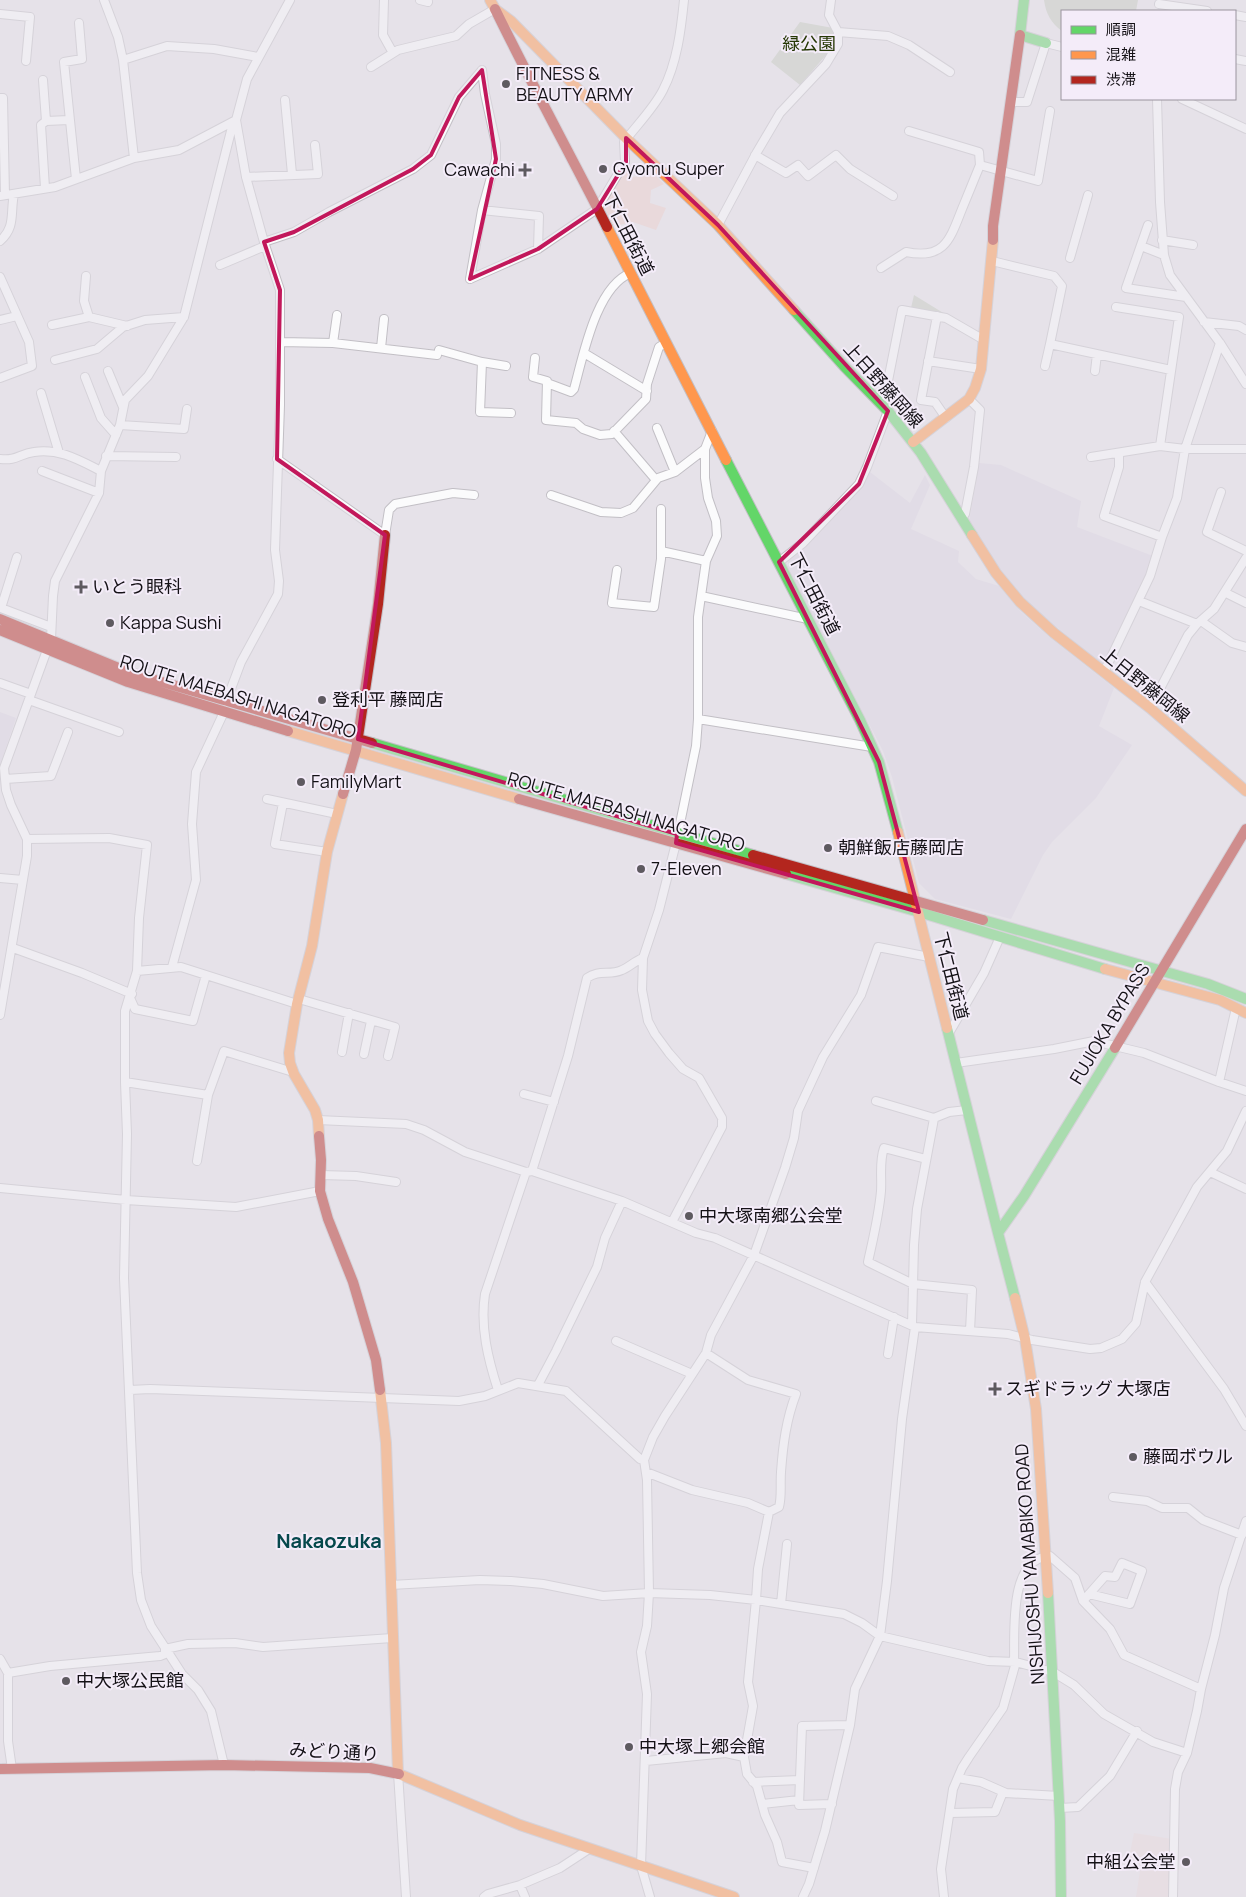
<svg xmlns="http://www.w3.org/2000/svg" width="1246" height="1897" font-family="Manrope,'Noto Sans JP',sans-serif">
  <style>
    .built { fill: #dcd5e2 }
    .education { fill: #e9d9db }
    .green { fill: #c5cbbe }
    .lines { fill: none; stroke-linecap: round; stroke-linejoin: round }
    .street-casing { stroke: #c2bfc5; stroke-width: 10 }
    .fast-casing { stroke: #c2bfc5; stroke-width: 12 }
    .slow-casing { stroke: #c2bfc5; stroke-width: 12 }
    .jam-casing { stroke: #c2bfc5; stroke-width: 12 }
    .street { stroke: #fbfbfc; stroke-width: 8 }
    .fast { stroke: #63d668; stroke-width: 10 }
    .slow { stroke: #ff974d; stroke-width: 10 }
    .jam { stroke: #b3261e; stroke-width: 10 }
    .marked { fill: none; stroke: #c2185b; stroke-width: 4; stroke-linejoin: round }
    .poi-dot { fill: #5e5a60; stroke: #f4ecf9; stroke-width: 2 }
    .labels { text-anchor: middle; stroke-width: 4; stroke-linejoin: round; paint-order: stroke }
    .park-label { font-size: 18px; fill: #263805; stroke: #f4ecf9 }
    .poi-label { font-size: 18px; fill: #141116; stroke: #f4ecf9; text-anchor: start }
    .street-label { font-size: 18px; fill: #141116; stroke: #f4ecf9 }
    .quarter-label { font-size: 20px; font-weight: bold; fill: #06484c; stroke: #f4ecf9 }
  </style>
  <rect width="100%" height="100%" fill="#e6e2e9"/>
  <path class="built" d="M979,463L1001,465L1081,501L1077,527L1153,556L1145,578L1104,666L1029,604L1001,570L969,522Z
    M870,472L910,503L925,475L930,485L911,529L959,551L958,562L976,579L999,586L1020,611L1049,637L1114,688L1099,726L1132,745L1096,798L1052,842L1043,855L1011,919L935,899L919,883L892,777L883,751L788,567V561L810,541L862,485Z
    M0,712L16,718L0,765Z"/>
  <path class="education" d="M629,167L630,177L650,176L654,174L664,184L651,190L650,203L666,208L656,230L633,222L614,226L605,209L607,199L624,170Z
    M1134,1833L1172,1839L1170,1897H1136L1141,1865L1129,1858Z"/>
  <path class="green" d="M1044,0H1138L1136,11H1062V31C1051,23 1046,14 1044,0Z
    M800,22L833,28L836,37L833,47L800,85L771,62Z
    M914,295L945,314L911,308Z"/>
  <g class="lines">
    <g class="street-casing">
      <path id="street" d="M104,0L118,37L123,60L134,158
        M384,0L383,35L393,53
        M420,0L428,2
        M1159,4L1207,11
        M0,14L30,17L26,61
        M1235,15L1246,17
        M838,32L888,36L909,45L950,72
        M1235,59L1246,61
        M123,60L167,46L214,49L258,57
        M371,67L398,50L456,36L469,24L495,9
        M43,80L46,121
        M0,98H3L5,195
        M1157,99L1160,202L1164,255L1170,275L1220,343L1246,384
        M1182,99L1246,129
        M285,100L292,174
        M1012,102H1027L1046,43L1062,47
        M909,131L979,152L980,165
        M755,155L786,173L798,165L808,176L836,155L850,169L893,196
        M246,177L318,174L315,145
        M76,179L64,62L82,59L79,23
        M45,188L41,125L46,121L69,120
        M0,196L55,187L134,158L179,150L236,120
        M482,210L539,216L538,249
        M718,225L757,152L780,113L826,64L838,44V32L829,15L831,0
        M1148,225L1126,288L1186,297
        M1162,240L1193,245
        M0,241C16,227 10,213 14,194
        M264,242L294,232L329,212L413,169L431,155L459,97L482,70
        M1141,246L1164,255
        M1070,258L1088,195
        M992,261L1054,276L1062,286L1050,344L1171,370
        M220,265L265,246
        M881,268L906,252C945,260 950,239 962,209C968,194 974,180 980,165L1038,181L1050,111
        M86,276L84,301L89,317
        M0,277L29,342L32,366L0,378
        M470,279L538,249L597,209L625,162L624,142C636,126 654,108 663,90C677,63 681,30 684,0
        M470,279L482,210L496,159V144L485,94L482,70
        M1116,307L1179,317L1160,446
        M937,316L921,400L935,402L946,418
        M0,320L17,316
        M1204,322L1239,326L1246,330
        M52,325L89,317L127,326
        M280,342L333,343L437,355
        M333,343L337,315
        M381,348L384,319
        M439,350L482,362L506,366
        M584,353L647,391
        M535,358L533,377L547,381L546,420L576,423L583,429L600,435L612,434L646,399L647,384L659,347L666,343
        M55,360L97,349L123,327L145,320L184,317
        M928,361L981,369
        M482,362L480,412L511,413
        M1045,366L1050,344
        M108,371L123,407
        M1095,371L1097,354
        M85,377L101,418L116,435
        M547,383L571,392L574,389C583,357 596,286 631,273
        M41,393L59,453
        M883,406L902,310L946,318L984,340
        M120,425L184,429L187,409
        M657,428L675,472
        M614,431L656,480
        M1119,454V467L1104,516L1162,537
        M106,456L176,457
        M1091,457L1160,446L1185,449H1246
        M0,459C17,461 19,454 34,452C59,448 79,460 101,471
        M277,459L385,535L389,510L395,504L453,493L474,495
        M42,471L99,493
        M1221,492L1207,532L1246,551
        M551,495L601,512L621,513L633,508L658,478L675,472L705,449
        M961,517L965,514L974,467L980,410L969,399
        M661,551L706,561
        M17,557L1,608L51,627
        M779,562L803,543L859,484L867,467L888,411
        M617,570L612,603L654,607L661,559V509
        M1226,593L1246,603
        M701,596L808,619
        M1139,601L1197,624
        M1201,621L1232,643L1246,647
        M1104,672L1150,576L1162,537L1177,498L1185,449L1220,343
        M0,683L31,694
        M29,700L119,732
        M226,702L241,662L278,594L279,581L275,550L280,405V290L264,242L246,177L236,120
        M1150,708L1188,635L1197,624L1214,609L1246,558
        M698,719L872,747
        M5,779L51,776L68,732
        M267,799L337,814
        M283,803L275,844L327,852
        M27,839L109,838L147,845L139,918L137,971
        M0,878L23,880
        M13,948L82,973L132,994
        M172,967L196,880L192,824L196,772L224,712
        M130,998L135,1009L193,1021L206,975
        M299,999L395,1027L388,1056
        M0,1015L27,856V839L11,805L6,790L4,768L51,639L53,596L55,581L99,493L101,471L120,425L125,400L148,376L184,317L231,131L236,120L247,79L290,0
        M949,1033L984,973L1000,937
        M342,1052L349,1013
        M364,1054L371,1021
        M956,1063L1054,1049L1094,1041L1144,1053L1219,1082L1246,1091
        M125,1082L208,1095L224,1051L293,1072
        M1219,1082L1236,1008
        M524,1094L554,1102
        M876,1101L934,1118
        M318,1120L406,1124L424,1130L465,1152L526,1172L532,1171L622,1201L696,1233L715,1238L915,1327L1008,1334L1032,1340L1090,1349L1101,1348L1122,1339L1136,1323L1145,1282L1197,1187L1227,1151L1246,1111
        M926,1159L884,1148C879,1162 882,1177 881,1191C879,1215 873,1239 868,1262L913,1284L972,1290L970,1331
        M197,1161L208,1095
        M532,1171L568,1056L587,978C599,969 610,976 622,970C629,967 635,961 643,958
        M1210,1172L1246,1189
        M321,1175L356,1176L396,1182
        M0,1188L126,1200L236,1207L320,1191
        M672,1222L722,1127V1118L699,1078L683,1069L669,1053L655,1034L648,1021L642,990L643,958L659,910L676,843L696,746L698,719V617L706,561L717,536L716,521L708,498L705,478V449L712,431
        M1145,1282L1224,1389L1246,1426
        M912,1325L914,1245L917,1209L933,1124L934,1118L949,1112L967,1110
        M616,1341L692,1374
        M706,1353L748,1380L796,1394C786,1420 783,1445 781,1472C780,1484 782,1496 779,1507L769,1512L758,1569L756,1600L748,1682L753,1706L744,1757
        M888,1354L894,1317
        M538,1385L556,1351L597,1267L605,1238L622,1201
        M130,1390L150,1389L459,1401L485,1396L518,1383L566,1391L640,1459L644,1460
        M498,1390C488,1359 480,1327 485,1294L526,1172
        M646,1472L692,1490L748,1503L769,1512
        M1113,1497L1147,1501L1162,1508H1188L1203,1520L1242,1535
        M391,1585L480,1580L511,1581L543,1584L603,1596L649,1593L710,1595L756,1600L844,1614L862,1623L880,1636L988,1661L1016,1662L1053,1672L1074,1685L1104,1714L1153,1742L1187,1753
        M1083,1601L1105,1576L1115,1577L1122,1563L1142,1571L1130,1604L1089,1594
        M781,1604L787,1544
        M0,1659L8,1673V1741L12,1769
        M1014,1662C1015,1632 1008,1558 1050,1556L1075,1578L1083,1601L1110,1629L1124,1655L1201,1689
        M8,1673L50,1666L160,1656L165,1654V1649L188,1644L235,1643L263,1647L392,1638
        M646,1761L726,1753L744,1757L747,1774L757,1786L765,1815L777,1842L782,1862L814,1868
        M224,1765L211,1711L198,1690L182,1674L151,1626L141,1600L137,1573L124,1278L127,1134L125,1082V1011L137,971L181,967L297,1004
        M398,1773L406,1897
        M958,1778L981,1782L1006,1793L1059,1796
        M753,1782L800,1780
        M762,1804L799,1800
        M832,1804L799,1805L802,1726L850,1725
        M1060,1808L1078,1807L1110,1776L1137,1731
        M950,1813L995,1812L1003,1792
        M520,1885L525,1897
        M484,1897L488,1894L520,1885L560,1868L589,1849
        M650,1897L641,1866L647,1694L641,1652L647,1626L649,1593L647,1480L644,1460L653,1437L665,1416L706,1353L711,1335L754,1255L785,1168L794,1138L798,1111L823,1057L861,995L878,947L929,957
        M803,1897L809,1884L825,1831L850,1725L855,1689L880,1636L887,1581L902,1419L915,1327
        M944,1897L941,1869L953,1789L962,1768L969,1757L1003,1708L1016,1662
        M1173,1897L1175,1789L1178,1772L1187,1753L1197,1711L1201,1689L1215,1635L1224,1588L1246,1521"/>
    </g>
    <g class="fast-casing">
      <path id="fast" d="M1024,0L1020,35L1046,43
        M794,310L844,366L888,411L921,453L972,535
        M726,460L860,720L879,762L898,832
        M372,743L753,855
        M786,874L919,912L1105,969
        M983,920L1208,984L1246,999
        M947,1028L998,1233
        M1015,1298L998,1233L1024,1196L1115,1048
        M1048,1593L1060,1821L1061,1897"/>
    </g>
    <g class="slow-casing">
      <path id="slow" d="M490,0L495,9L511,21L626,138L718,225L794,310
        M607,227L726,460
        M913,442L969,399L975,388L981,369L993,240
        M972,535L996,573L1020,602L1054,633L1150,708L1246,791
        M288,731L519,799
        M898,832L947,1028
        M1105,969L1220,1000L1246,1013
        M319,1136L318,1120L315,1110L294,1074L290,1063L289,1053L297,1004L312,946L327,852L343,794
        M1015,1298L1025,1339L1036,1409L1048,1593
        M380,1390L386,1443L398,1773
        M399,1774L520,1825L734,1897"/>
    </g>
    <g class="jam-casing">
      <path id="jam" d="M495,9C531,83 570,154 607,227
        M993,240V226L1020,35
        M0,619L131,673L372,743
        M0,630L128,682L288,731
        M343,794L356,750L378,604L385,535
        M519,799L786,874
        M753,855L983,920
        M1115,1048L1246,829
        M319,1136L321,1160L320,1191L328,1219L353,1282L376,1360L380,1390
        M0,1769L224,1765L370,1768L399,1774"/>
    </g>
    <use href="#street" class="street"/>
    <use href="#fast" class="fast"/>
    <use href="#slow" class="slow"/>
    <use href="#jam" class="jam"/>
  </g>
  <path d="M0 0H1246V1897H0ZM482,70L496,159L470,279L538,249L597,209L626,162V138L718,225L888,411L859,484L779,562L879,762L919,912L676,843L677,834L358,739L385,535L277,459L280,290L264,242L294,232L413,169L431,155L459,97Z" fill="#e6e2e9" fill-opacity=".55" fill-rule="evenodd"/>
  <path class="marked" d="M482,70L496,159L470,279L538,249L597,209L626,162V138L718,225L888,411L859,484L779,562L879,762L919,912L676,843L677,834L358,739L385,535L277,459L280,290L264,242L294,232L413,169L431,155L459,97Z"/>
  <g class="poi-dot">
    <circle cx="506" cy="84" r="5"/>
    <circle cx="603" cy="169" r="5"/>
    <path d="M522.5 162.5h5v5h5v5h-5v5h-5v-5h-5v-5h5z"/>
    <path d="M78.5 579.5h5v5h5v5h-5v5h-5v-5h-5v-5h5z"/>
    <circle cx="110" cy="623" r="5"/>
    <circle cx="322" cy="700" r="5"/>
    <circle cx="301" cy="782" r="5"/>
    <circle cx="828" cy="848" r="5"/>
    <circle cx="641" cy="869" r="5"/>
    <circle cx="689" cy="1216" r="5"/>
    <path d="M992.5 1381.5h5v5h5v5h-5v5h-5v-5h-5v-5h5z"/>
    <circle cx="1133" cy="1457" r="5"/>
    <circle cx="66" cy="1681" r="5"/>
    <circle cx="629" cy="1747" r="5"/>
    <circle cx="1186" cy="1862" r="5"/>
  </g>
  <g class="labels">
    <g class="park-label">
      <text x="809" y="50">緑公園</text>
    </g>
    <g class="poi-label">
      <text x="516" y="80">FITNESS &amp;<tspan x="516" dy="21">BEAUTY ARMY</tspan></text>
      <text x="613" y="175">Gyomu Super</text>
      <text x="515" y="176" text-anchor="end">Cawachi</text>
      <text x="92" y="593">いとう眼科</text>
      <text x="120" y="629">Kappa Sushi</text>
      <text x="332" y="706">登利平 藤岡店</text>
      <text x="311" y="788">FamilyMart</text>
      <text x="838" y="854">朝鮮飯店藤岡店</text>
      <text x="651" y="875">7-Eleven</text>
      <text x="699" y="1222">中大塚南郷公会堂</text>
      <text x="1005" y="1395">スギドラッグ 大塚店</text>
      <text x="1143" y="1463">藤岡ボウル</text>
      <text x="76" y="1687">中大塚公民館</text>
      <text x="639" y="1753">中大塚上郷会館</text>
      <text x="1176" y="1868" text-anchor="end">中組公会堂</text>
    </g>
    <g class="street-label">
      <text transform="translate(628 234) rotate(63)" y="6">下仁田街道</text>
      <text transform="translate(883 385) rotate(48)" y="6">上日野藤岡線</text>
      <text transform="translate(814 594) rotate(63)" y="6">下仁田街道</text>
      <text transform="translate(1145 685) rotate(39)" y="6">上日野藤岡線</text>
      <text transform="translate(238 697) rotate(17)" y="6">ROUTE MAEBASHI NAGATORO</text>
      <text transform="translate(626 812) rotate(16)" y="6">ROUTE MAEBASHI NAGATORO</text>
      <text transform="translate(951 976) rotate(76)" y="6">下仁田街道</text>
      <text transform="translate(1110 1024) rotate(-59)" y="6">FUJIOKA BYPASS</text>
      <text transform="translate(1030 1564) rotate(-94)" y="6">NISHIJOSHU YAMABIKO ROAD</text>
      <text transform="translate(334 1752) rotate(3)" y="6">みどり通り</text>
    </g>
    <g class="quarter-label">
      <text x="329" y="1548">Nakaozuka</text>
    </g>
  </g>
  <rect x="1061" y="10" width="175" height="90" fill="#f4ecf9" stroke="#9a949e"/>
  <rect x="1071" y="26" width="25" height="8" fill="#63d668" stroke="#9a949e"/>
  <text x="1106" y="35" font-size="15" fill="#141116">順調</text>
  <rect x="1071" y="51" width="25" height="8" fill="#ff974d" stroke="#9a949e"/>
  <text x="1106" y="60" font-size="15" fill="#141116">混雑</text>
  <rect x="1071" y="76" width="25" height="8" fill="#b3261e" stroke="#9a949e"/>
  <text x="1106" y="85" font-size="15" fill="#141116">渋滞</text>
</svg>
